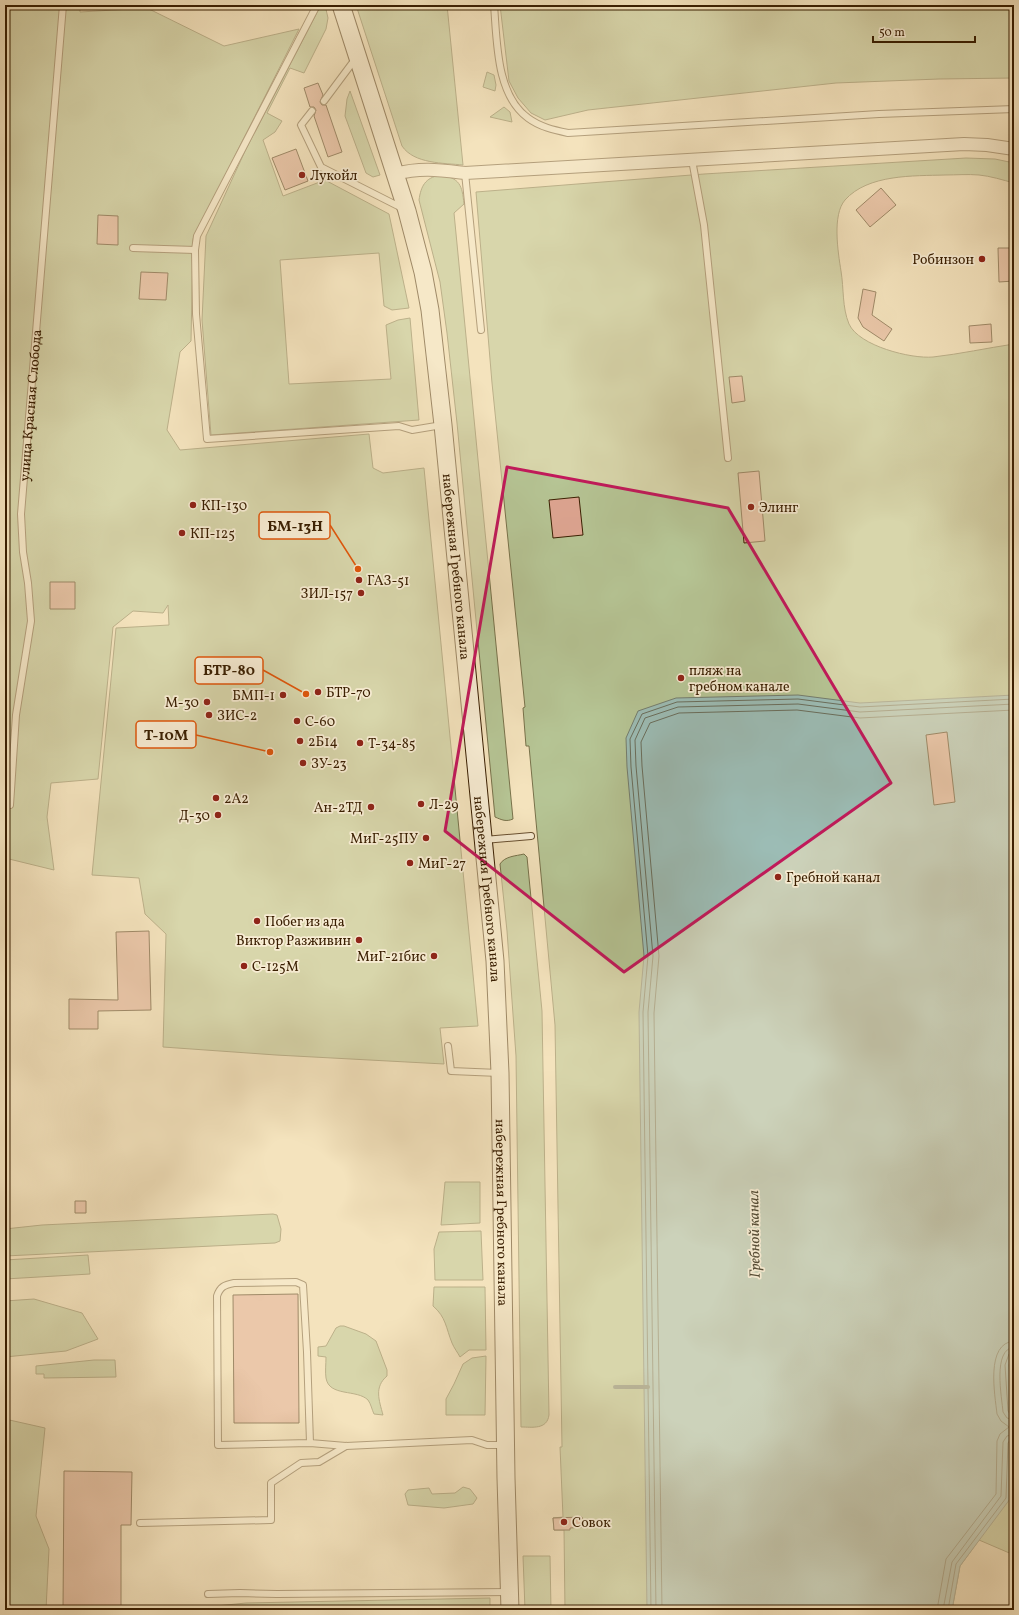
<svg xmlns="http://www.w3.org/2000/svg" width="1019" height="1615" font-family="Vollkorn,serif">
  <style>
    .green { fill: #b6c595; stroke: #78724b }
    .water { fill: #9cbdb6; stroke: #747d6e }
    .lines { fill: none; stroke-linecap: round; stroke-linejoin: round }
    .shore { stroke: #6a6e5c; stroke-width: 1 }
    .stream { stroke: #747d6e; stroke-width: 4 }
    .building { fill: #dfa693; stroke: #391e01 }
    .lane-casing { stroke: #684f30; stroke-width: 8 }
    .street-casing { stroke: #684f30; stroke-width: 14 }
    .secondary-casing { stroke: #391e01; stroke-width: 19 }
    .lane { stroke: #f8edd4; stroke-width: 6 }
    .street { stroke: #f8edd4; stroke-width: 12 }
    .secondary { stroke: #f8edd4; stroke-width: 17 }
    .marked { fill: none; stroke: #c2185b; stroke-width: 3; stroke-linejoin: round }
    .poi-dot { fill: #8f2418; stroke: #f8edd4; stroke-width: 1.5 }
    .labels { text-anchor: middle; stroke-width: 3.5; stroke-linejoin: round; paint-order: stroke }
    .poi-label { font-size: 14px; fill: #391e01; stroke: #f8edd4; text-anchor: start }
    .street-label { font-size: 14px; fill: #391e01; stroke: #f8edd4 }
    .water-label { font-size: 15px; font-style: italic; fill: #574e37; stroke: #f8edd4 }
    .leader { fill: none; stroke: #df560b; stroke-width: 1.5 }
    .callout-dot { fill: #df560b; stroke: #f8edd4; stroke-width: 1.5 }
    .callout { fill: #f8edd4; stroke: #df560b; stroke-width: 1.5 }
    .callout-label { font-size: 15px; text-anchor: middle; font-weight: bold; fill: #391e01 }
  </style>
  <rect width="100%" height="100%" fill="#f4e3bd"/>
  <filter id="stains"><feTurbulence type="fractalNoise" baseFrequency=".005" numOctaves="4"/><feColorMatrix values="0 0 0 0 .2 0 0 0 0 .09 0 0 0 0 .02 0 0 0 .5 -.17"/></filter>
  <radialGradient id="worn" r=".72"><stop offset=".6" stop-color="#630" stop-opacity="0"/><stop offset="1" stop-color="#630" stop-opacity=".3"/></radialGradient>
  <path class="green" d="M5,5H80V12L147,8L224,46L299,29L193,239L191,341L180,352L167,430L180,450L369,434L373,468L383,473L424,468L478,1026L440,1028L444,1064L276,1055L163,1047L166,934L145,914L139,878L92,875L116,628L169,625L168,605L163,613L133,611L113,627L98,779L51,783L47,817L54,870L5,858Z
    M321,5H325L328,18L326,29L304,73L290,68L267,113L282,121L275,132L263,140L283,196L325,180L389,214L409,308L392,310L384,306L379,253L280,260L289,384L391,379L386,325L398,320L410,318L419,420L211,435L202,320L206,236L246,149Z
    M356,5H447L463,165C444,163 414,164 402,146Z
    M500,5H1014V78L939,79L836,83L588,110L545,120L531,113L518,98L509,81Z
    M487,72L494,75L496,85L495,91L483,87Z
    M350,91L380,175L373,177L366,173L345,116L347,99Z
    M504,107L510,112L512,122L490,117Z
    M966,158L995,159L1014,163V183C1003,180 990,176 979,175C968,174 956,175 945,175C914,176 868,174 845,200C832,215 838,252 841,271C844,289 842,307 849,324C859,346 911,359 933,357C960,354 987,348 1014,344V1555L979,1540L960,1566L952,1610H565L564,1530H554L553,1518L563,1517L560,1447H562L555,1025L529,746H526L523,708L525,707L492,383L476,192L704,174Z
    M440,175C460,178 462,185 464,204L454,213L513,819C506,822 502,820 495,817L457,423L447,333L440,282L419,200C421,186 425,178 440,175Z
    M524,854L527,857L542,1011L549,1415C547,1430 532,1427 521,1427L516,1056L507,931L500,864C505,856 516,856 524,854Z
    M445,1182H480V1223L441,1225Z
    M273,1214L277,1215L281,1229L280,1241L275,1243L5,1256V1229L42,1225Z
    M481,1231L483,1280H435L434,1249L439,1232Z
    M88,1255L90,1274L5,1279V1260Z
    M434,1287H485L486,1350H469L460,1357C458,1353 454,1348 452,1343C446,1328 446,1317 433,1306Z
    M34,1299L82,1313L98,1339L66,1351L5,1357V1301Z
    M340,1326H344L366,1334L376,1341L387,1370V1376C374,1387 379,1400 383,1415L374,1414C372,1410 371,1404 368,1400C357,1389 329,1397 326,1378C325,1372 326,1364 326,1357L318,1356V1347L326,1346L336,1328Z
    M486,1356L485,1415H446V1399L454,1384L463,1364L472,1358Z
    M94,1360H115L116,1377L44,1378V1374H36V1366Z
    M5,1419L45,1428L36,1516L49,1549L46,1610H5Z
    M463,1487L470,1489L477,1498L473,1504L444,1508L408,1505L405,1494L408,1490L429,1488L432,1494L455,1493Z
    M523,1556H550L551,1610H525Z
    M490,1598V1610H194L196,1608L246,1603Z"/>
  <path class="water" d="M798,695L860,703L1014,695V1353L1009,1365L1013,1419L1010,1499L960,1566L952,1610H647L639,1012L644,956L627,767L626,738L638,711L676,698Z"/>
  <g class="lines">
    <path class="shore" d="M1014,1347C992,1349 1002,1398 1003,1412L1007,1418L1014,1420
      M1014,1353L1009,1354L1005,1365L1008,1411L1010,1414L1014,1415
      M651,1610L643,1012L648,956L631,767L630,739L642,714L677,702L798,699L860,707L1014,699
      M656,1610L648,1012L653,956L636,766L635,740L645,718L678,707L798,704L860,712L1014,704
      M662,1610L654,1013L659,956L642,766L641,742L650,723L679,713L797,710L860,718L1014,710
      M937,1610L946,1559L996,1494L997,1441L1000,1434L1009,1427L1001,1421L997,1414C995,1395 985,1343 1014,1341
      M943,1610L952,1562L1001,1496L1003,1442L1007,1436L1014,1434
      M948,1610L956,1564L1006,1498L1008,1443L1010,1440L1014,1439"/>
    <path class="stream" d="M615,1387H648"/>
  </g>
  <path class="building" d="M318,83L323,95L320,102L322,105H326L342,152L328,157L314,116L316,110L314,107H310L304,88Z
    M296,149L308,181L285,190L272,158Z
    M881,188L896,205L870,227L856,210Z
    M98,215L118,216V245L97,244Z
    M998,248H1014V281L999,282Z
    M141,272L168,273L166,300L139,299Z
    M863,289L876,292L872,315L892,329L884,341L863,327L858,318Z
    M991,324L992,342L970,343L969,326Z
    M742,376L745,401L732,403L729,377Z
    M759,471L765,541L744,543L738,473Z
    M579,497L583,535L553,538L549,500Z
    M50,582H75V609H50Z
    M947,732L955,802L934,805L926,735Z
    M149,931L151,1010L98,1011V1029H69V999L118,1000L116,932Z
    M75,1201H86V1213H75Z
    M298,1294L299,1423H234L233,1295Z
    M64,1471L132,1472L131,1525H121V1610H63Z
    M582,1517L583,1527L570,1528V1530H554L553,1518Z"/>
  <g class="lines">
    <g class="lane-casing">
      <g id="lane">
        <path d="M494,5C497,41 496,95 528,118C540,127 554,130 568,133L879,114L1014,109"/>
        <path d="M324,101L356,58"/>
        <path d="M312,111L301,125L321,167L402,208"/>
        <path d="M692,160L704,225L728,458"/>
        <path d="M465,173L481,330"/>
        <path d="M133,248L195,250L197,236L317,5"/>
        <path d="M195,250L196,314L207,439L399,426L412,430L442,425"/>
        <path id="s1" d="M10,805L16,715L31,621L28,583L23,552L21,514L63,5"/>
        <path d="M484,840L531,836"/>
        <path d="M448,1046L451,1071L499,1073"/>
        <path d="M310,1443L307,1352L303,1285L296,1282L234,1283C224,1285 220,1287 217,1296L218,1445L310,1443L346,1446L472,1440L487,1445H504"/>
        <path d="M140,1523L271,1520V1483L301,1463L319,1462L346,1446"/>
        <path d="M208,1594L240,1593L277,1594L509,1592"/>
      </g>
    </g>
    <g class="street-casing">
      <path id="street" d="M395,174C421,167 440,170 465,173L964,144L987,145L1014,149"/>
    </g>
    <g class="secondary-casing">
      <g id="secondary">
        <path id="s2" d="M341,5L407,211L423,272L430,310L443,425L495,961L500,1073L506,1478L510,1610"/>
      </g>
    </g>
    <use href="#lane" class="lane"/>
    <use href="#street" class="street"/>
    <use href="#secondary" class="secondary"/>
  </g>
  <path d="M0 0H1019V1615H0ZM507,467L728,508L891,783L624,972L445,831Z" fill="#f4e3bd" fill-opacity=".55" fill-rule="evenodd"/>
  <path class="marked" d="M507,467L728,508L891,783L624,972L445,831Z"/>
  <g class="poi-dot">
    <circle cx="302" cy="175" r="4"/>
    <circle cx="982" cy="259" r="4"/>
    <circle cx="193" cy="505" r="4"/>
    <circle cx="751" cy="507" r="4"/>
    <circle cx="182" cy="533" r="4"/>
    <circle cx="359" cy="580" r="4"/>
    <circle cx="361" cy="593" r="4"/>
    <circle cx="681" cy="678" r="4"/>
    <circle cx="318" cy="692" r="4"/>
    <circle cx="283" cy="695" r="4"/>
    <circle cx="207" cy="702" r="4"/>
    <circle cx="209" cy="715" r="4"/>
    <circle cx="297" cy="721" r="4"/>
    <circle cx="300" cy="741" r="4"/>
    <circle cx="360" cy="743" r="4"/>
    <circle cx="303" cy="763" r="4"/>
    <circle cx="216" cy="798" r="4"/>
    <circle cx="421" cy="804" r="4"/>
    <circle cx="371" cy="807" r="4"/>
    <circle cx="218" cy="815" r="4"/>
    <circle cx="426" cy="838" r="4"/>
    <circle cx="410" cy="863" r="4"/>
    <circle cx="778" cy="877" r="4"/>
    <circle cx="257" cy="921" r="4"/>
    <circle cx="359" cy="940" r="4"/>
    <circle cx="434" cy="956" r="4"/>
    <circle cx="244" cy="966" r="4"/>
    <circle cx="564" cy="1522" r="4"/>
  </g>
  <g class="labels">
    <g class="poi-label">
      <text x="310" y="180">Лукойл</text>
      <text x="974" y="264" text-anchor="end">Робинзон</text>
      <text x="201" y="510">КП-130</text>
      <text x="759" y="512">Элинг</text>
      <text x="190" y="538">КП-125</text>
      <text x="367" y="585">ГАЗ-51</text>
      <text x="353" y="598" text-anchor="end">ЗИЛ-157</text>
      <text x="689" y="675">пляж на<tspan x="689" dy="16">гребном канале</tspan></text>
      <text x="326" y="697">БТР-70</text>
      <text x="275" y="700" text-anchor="end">БМП-1</text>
      <text x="199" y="707" text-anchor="end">М-30</text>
      <text x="217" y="720">ЗИС-2</text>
      <text x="305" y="726">С-60</text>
      <text x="308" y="746">2Б14</text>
      <text x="368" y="748">T-34-85</text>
      <text x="311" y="768">ЗУ-23</text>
      <text x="224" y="803">2А2</text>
      <text x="429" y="809">Л-29</text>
      <text x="363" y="812" text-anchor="end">Ан-2ТД</text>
      <text x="210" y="820" text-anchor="end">Д-30</text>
      <text x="418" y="843" text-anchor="end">МиГ-25ПУ</text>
      <text x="418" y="868">МиГ-27</text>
      <text x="786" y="882">Гребной канал</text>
      <text x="265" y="926">Побег из ада</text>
      <text x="351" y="945" text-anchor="end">Виктор Разживин</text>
      <text x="426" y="961" text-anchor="end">МиГ-21бис</text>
      <text x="252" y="971">С-125М</text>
      <text x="572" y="1527">Совок</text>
    </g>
    <g class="street-label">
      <text dy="5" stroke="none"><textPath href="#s1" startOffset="402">улица Красная Слобода</textPath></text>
      <text dy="5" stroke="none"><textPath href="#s2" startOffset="576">набережная Гребного канала</textPath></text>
      <text dy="5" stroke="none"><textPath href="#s2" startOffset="900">набережная Гребного канала</textPath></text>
      <text dy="5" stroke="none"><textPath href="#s2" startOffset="1224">набережная Гребного канала</textPath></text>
    </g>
    <g class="water-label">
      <text transform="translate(754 1234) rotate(-91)" y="5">Гребной канал</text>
    </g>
  </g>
  <path class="leader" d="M358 569L330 525M306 694L263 670M270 752L196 735"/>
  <g class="callout-dot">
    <circle cx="358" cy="569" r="4"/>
    <circle cx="306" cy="694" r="4"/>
    <circle cx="270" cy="752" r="4"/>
  </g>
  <g class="callout">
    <rect x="259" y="512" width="71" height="27" rx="4"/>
    <rect x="195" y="657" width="68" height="27" rx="4"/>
    <rect x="136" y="721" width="60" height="27" rx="4"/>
  </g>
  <g class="callout-label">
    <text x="295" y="531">БМ-13Н</text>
    <text x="229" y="675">БТР-80</text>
    <text x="166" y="740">Т-10М</text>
  </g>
  <rect width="1019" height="1615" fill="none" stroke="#f4e3bd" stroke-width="20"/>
  <rect x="6" y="6" width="1007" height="1603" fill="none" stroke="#391e01" stroke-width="2"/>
  <rect x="10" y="10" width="999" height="1595" fill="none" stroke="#391e01"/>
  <path d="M873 36v6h102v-6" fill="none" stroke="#391e01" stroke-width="2"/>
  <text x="879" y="36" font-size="12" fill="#391e01" stroke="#f8edd4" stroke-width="3" paint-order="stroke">50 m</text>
  <rect width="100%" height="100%" filter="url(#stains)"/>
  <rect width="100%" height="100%" fill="url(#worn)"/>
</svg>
